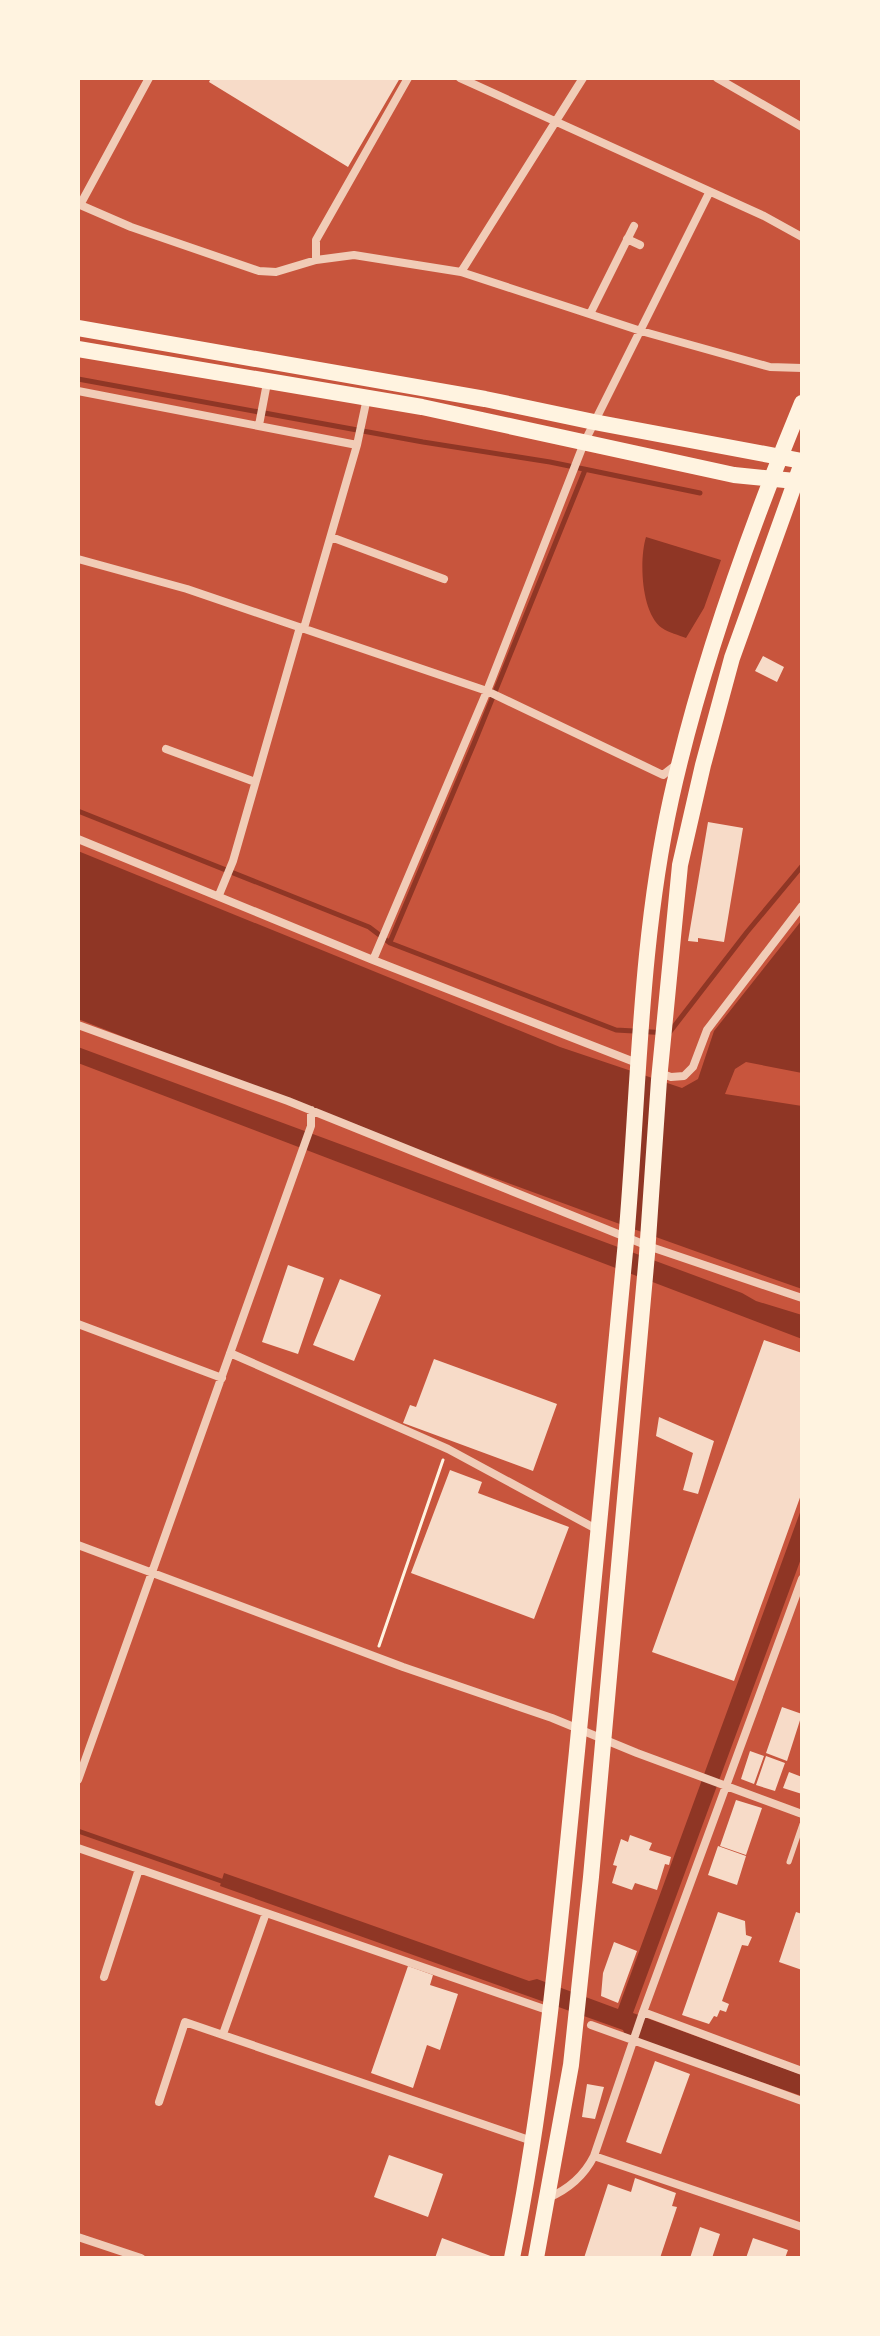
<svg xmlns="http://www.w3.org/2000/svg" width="880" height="2336" font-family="Karla,sans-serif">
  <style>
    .water { fill: #8f3625 }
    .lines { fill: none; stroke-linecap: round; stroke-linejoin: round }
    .stream { stroke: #8f3625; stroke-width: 5 }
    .building { fill: #f7dbc8 }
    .path { stroke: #fff3e0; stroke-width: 3 }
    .service { stroke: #f1ccb7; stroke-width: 5 }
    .minor { stroke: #f1ccb7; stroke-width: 8 }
    .primary { stroke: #fff3e0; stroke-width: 16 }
    .trunk { stroke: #fff3e0; stroke-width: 16 }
  </style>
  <rect width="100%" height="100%" fill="#c8553d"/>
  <path class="water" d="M646,537L721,560L704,608L686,638C679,635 669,633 662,628C641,613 639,560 646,537Z
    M78,851L560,1047L682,1088L698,1079L714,1031L802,920V1073L746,1062L735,1069L725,1094L802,1106V1289C559,1204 318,1113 78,1019Z
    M78,1047L742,1293L756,1301L802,1315V1339L78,1063Z
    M802,1507V1556L633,2013L802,2075V2096L625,2035L623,2030L220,1886L224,1873L529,1981L537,1979L618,2009Z"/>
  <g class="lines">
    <path class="stream" d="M78,379L423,442L550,462L700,493
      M78,811L369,927L390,943L616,1030L669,1033L747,932L802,866
      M390,942L475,741L585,470
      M78,1831L227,1883"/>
  </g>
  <path class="building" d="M211,78H400L348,167L209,82Z
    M763,656L784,667L777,682L755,671Z
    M708,822L743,828L724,942L698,938V942L688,941Z
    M288,1265L324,1278L298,1354L262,1342Z
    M340,1279L381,1295L354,1361L313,1345Z
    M764,1340L802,1353V1492L734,1681L652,1652Z
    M434,1359L557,1404L533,1471L403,1423L410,1405L416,1407Z
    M659,1417L714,1441L698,1494L683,1490L693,1453L656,1436Z
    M450,1470L482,1482L478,1493L569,1527L534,1619L411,1573Z
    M782,1707L802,1714L787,1761L766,1753Z
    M750,1751L764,1756L754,1784L741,1779Z
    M766,1756L785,1763L775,1791L756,1785Z
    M789,1772L802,1777V1794L783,1788Z
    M736,1800L762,1808L746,1855L720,1846Z
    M630,1835L652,1843L649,1850L671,1857L669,1865L665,1864L657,1890L635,1883L632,1890L612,1883L617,1866L613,1865L621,1839L628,1842Z
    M718,1846L746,1856L737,1885L708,1875Z
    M718,1912L745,1921L746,1935L752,1937L748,1946L742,1945L722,2001L729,2004L726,2012L720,2010L717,2017L714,2016L709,2024L682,2015Z
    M796,1912L802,1914V1970L779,1962Z
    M614,1942L637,1951L618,2003L601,1996L603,1973Z
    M408,1966L433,1975L430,1985L458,1994L440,2050L427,2045L413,2088L371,2073Z
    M655,2061L690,2074L661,2154L626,2142Z
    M587,2084L604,2087L595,2119L582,2117Z
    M389,2155L443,2174L428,2217L374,2197Z
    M635,2178L676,2193L672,2206L677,2207L660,2258H584L608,2184L631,2192Z
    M700,2227L720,2234L712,2258H690Z
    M442,2238L496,2258H435Z
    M753,2238L788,2250L785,2258H746Z"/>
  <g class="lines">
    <path class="path" d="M379,1646L443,1460"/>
    <path class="service" d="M789,1862L802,1824"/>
    <path class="minor" d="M460,78L764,216L802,237
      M717,78L802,127
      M78,204L131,227L259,271L276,272L316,260L354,255L461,272L641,331L770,367L802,368
      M80,205L149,78
      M627,239L640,245
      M316,260V240L408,78
      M461,272L583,78
      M590,314L634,226
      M78,391L357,445
      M259,425L267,383
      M331,537L444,579
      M78,559L187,589L487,691L663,775L677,764
      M304,628L357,445L367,398
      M166,749L255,782
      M78,839L373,960L637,1063
      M219,895L233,861L300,627
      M373,960L487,691L584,443L709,193
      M78,1025L288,1101L648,1246L802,1298
      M660,1073L671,1077L684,1076L693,1067L707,1030L802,906
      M78,1324L222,1378
      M230,1353L448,1449L598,1530
      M78,1545L403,1667L552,1718L637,1753L802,1814
      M78,1780L311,1126V1110
      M78,1848L550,2011
      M104,1977L139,1869
      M643,2012L802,2071
      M591,2025L802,2101
      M223,2034L266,1913
      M159,2102L185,2022L532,2141
      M594,2156L802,2227
      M548,2198C569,2189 584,2176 594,2156L642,2015L802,1579
      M78,2237L141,2258"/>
    <path class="primary" d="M78,328L485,399L594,422L802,461
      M78,349L422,407L734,475L795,481"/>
    <path class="trunk" d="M512,2258C546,2090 560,1921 577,1751C593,1581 611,1411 626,1241C639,1093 639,944 671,799C701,664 749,531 802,403
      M536,2258L571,2065L591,1877L647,1254L659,1080L680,865L703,765L732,658L802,463"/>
  </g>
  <rect width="880" height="2336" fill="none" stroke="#fff3e0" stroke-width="160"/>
</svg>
